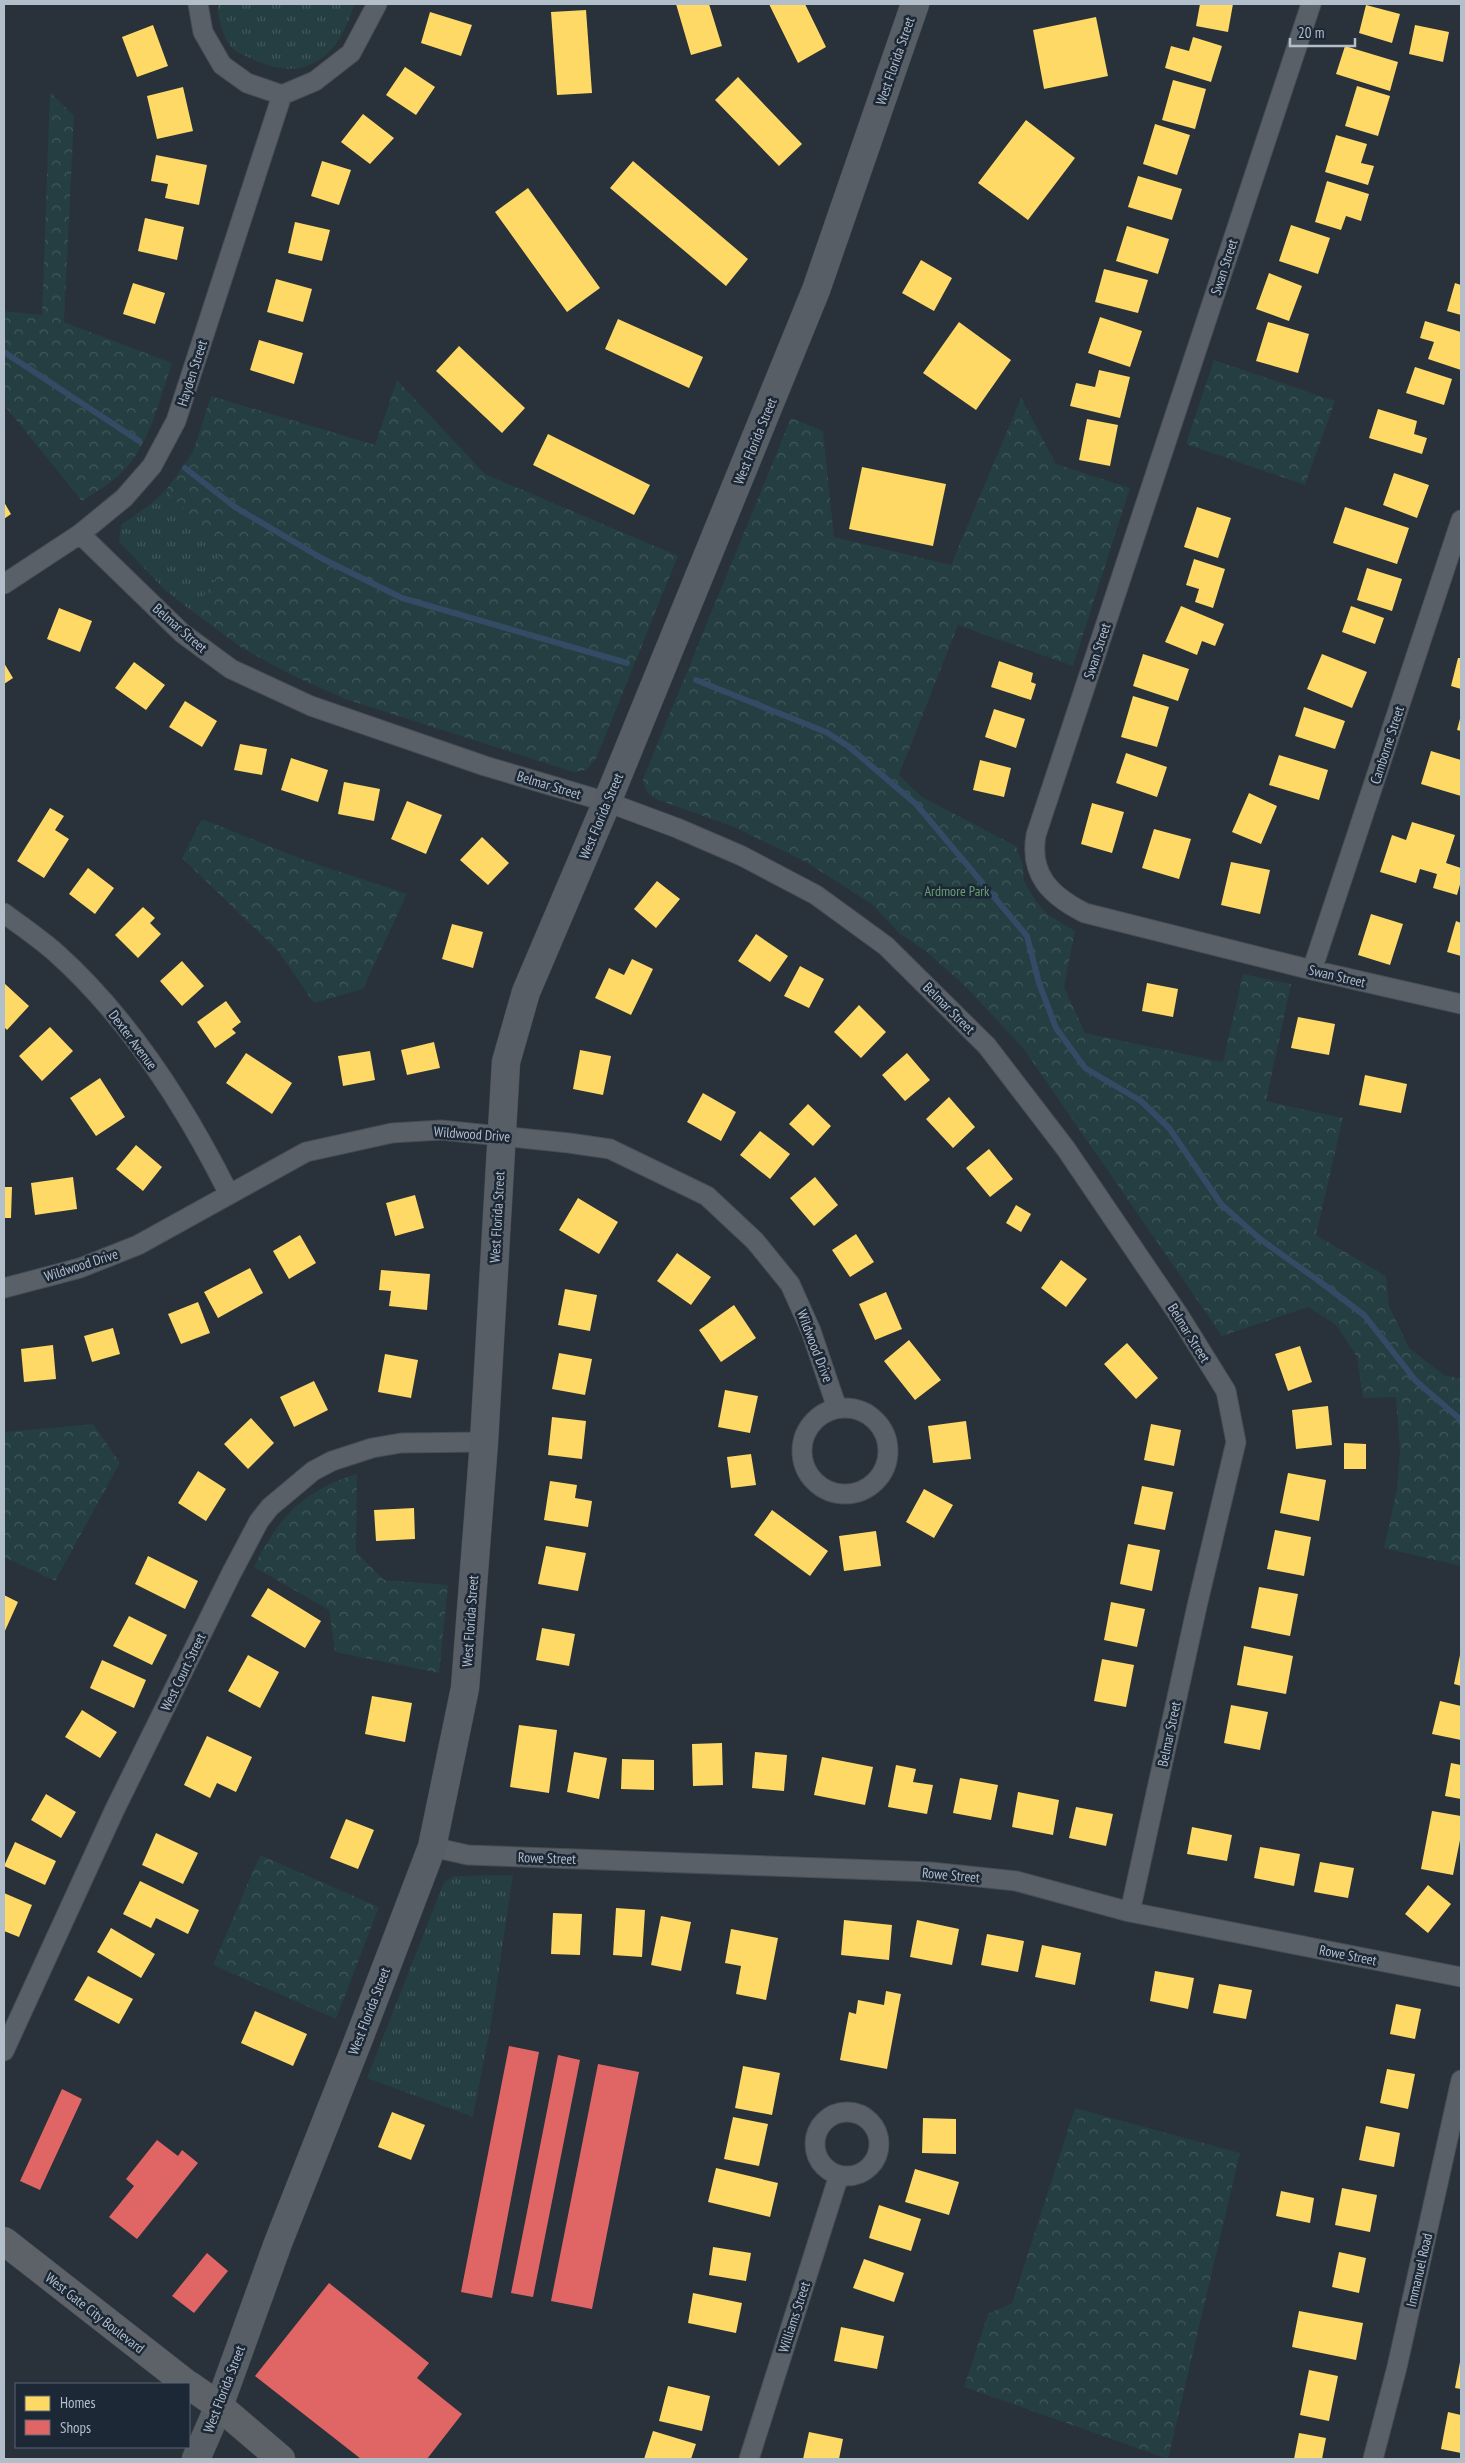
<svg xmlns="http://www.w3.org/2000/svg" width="1465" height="2463" font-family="'PT Sans Narrow',sans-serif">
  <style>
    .grass { fill: url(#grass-tufts) }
    .forest { fill: url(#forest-crowns) }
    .homes { fill: #ffd966 }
    .shops { fill: #e06666 }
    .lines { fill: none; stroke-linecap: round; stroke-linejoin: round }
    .stream { stroke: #334b65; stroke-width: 6 }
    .street-casing { stroke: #484d54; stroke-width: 21 }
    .secondary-casing { stroke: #484d54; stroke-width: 29 }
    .primary-casing { stroke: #444c54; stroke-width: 29 }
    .street { stroke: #5a6068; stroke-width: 19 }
    .secondary { stroke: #585e66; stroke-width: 28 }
    .primary { stroke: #5d6269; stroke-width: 28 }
    .labels { text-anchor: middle; stroke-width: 5; stroke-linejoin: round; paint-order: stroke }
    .street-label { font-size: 14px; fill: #b3becb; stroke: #1c2836 }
    .park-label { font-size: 14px; fill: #689e72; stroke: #1c2836 }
  </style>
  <defs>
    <pattern id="grass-tufts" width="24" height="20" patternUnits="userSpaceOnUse" patternTransform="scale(1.25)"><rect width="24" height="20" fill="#253e41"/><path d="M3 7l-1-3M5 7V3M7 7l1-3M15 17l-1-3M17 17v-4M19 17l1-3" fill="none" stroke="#42585b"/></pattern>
    <pattern id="forest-crowns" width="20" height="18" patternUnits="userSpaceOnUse" patternTransform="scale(1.25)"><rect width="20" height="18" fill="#253e41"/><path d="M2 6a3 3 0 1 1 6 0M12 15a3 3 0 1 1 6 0" fill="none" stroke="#42585b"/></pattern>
  </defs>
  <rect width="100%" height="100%" fill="#29313a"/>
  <path class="grass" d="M218,4H355C348,21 343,38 330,51C306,76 275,71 248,57C244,55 238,53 234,50C223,39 217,19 218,4Z
    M166,490L217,542L221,571L193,612L164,589L119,542L121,525L148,506Z
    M513,1875L491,2024L473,2117L367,2078L444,1882L454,1876Z"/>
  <path class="forest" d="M50,92L74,116L64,322L172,363C159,402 149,449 117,477C106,486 93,494 82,501L4,405V311L42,315Z
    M1214,360L1335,401L1305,485L1186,444Z
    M397,380L485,474L678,556L596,759L586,770L573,772L345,699L291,675L242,648L193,612L221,571L216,542L166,490L193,452L211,396L375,445Z
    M1021,398L1056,464L1130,488L1073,666L958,625L899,775L922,797L1016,846L1023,865L1024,881L1035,900L1047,914L1075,931L1064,987L1085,1033L1223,1062L1243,974L1291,984L1266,1101L1343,1118L1316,1235L1386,1276L1389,1306L1409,1348L1444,1375L1461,1379V1566L1384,1548L1397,1489L1400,1451L1396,1397L1363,1398L1357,1357L1336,1325L1308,1307L1222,1336L1023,1048L966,987L927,952L899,933L873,905L806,862L734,827L656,799L646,791L643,779L791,418L823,431L834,537L951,565Z
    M202,819L307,861L407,894L363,989L314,1003L278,951L182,858Z
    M93,1424L120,1463L55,1581L4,1557V1432Z
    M357,1474L356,1552L384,1580L448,1585L439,1673L335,1652L329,1610L254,1567C278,1517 304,1490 357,1474Z
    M260,1855L379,1907L336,2019L213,1965Z
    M1075,2108L1240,2153L1168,2459L964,2387L988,2314L1012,2303Z"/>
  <path class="homes" d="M676,4H709L722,46L691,55Z
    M769,4H805L826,47L798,63Z
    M1200,4H1233L1228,32L1196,26Z
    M1366,5L1400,14L1392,43L1359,33Z
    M586,10L592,93L557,95L551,12Z
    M430,12L472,25L461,56L421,43Z
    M1096,17L1108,76L1044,89L1033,30Z
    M153,25L168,66L137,77L122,37Z
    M1415,25L1449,32L1443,62L1409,54Z
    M1193,37L1222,46L1211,82L1165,68L1171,46L1189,51Z
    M1345,46L1398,62L1390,91L1336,74Z
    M405,67L435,87L416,115L386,95Z
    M738,77L802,144L779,166L715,100Z
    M1173,80L1206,89L1195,129L1162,120Z
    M1357,86L1390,96L1378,136L1345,126Z
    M183,87L193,131L157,139L147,96Z
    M363,114L394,138L370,164L341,142Z
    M1026,120L1075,158L1028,220L978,183Z
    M1155,124L1190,135L1177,175L1143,164Z
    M1336,135L1367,144L1361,163L1374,166L1368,185L1325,172Z
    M156,155L207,165L199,205L165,198L168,184L151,181Z
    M322,161L351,170L339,205L311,196Z
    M633,161L748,259L726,286L610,188Z
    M1138,176L1182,189L1172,220L1128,207Z
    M1327,181L1369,194L1361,221L1346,216L1341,230L1315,222Z
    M528,188L600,288L567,312L495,212Z
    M145,218L184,227L177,260L138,251Z
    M295,222L330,230L322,261L288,253Z
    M1291,225L1330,238L1318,274L1279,261Z
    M1127,226L1169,239L1158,274L1116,261Z
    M921,260L952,278L934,311L902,293Z
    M1104,269L1148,280L1138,313L1095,302Z
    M1269,273L1302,286L1289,321L1256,309Z
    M276,279L312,289L303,322L267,312Z
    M133,283L165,293L155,324L123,314Z
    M1455,283L1461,285V315L1447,311Z
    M1100,317L1142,331L1130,367L1088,353Z
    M618,319L703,357L689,388L605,349Z
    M1425,321L1461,332V370L1428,359L1434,342L1420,338Z
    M959,322L1011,360L976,410L923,373Z
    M1268,322L1309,334L1298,373L1256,361Z
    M259,340L303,353L294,384L250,370Z
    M459,346L525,408L502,433L436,371Z
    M1415,367L1452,379L1444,405L1406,393Z
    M1099,370L1130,377L1120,418L1070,406L1076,383L1095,387Z
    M1378,409L1417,421L1414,434L1427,438L1422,454L1369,438Z
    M1087,419L1118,425L1110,466L1079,460Z
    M548,434L650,485L634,515L533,465Z
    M862,467L946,484L933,546L849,529Z
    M1394,473L1429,485L1417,518L1383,505Z
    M4,502L11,514L4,519Z
    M1197,507L1231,518L1218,558L1184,547Z
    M1345,507L1409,528L1397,564L1333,543Z
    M1194,559L1225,569L1213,608L1195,602L1199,589L1186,585Z
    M1367,568L1402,579L1392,611L1357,600Z
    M1181,606L1224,624L1215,646L1202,641L1197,655L1165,642Z
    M1351,606L1384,618L1375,644L1342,632Z
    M59,608L92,621L80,652L47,639Z
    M1143,654L1189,669L1178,701L1133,686Z
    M1322,654L1367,672L1352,708L1307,689Z
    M1458,658H1461V689L1451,686Z
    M999,661L1033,673L1031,682L1036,684L1031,700L991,687Z
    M134,662L165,685L146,710L115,688Z
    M4,663L13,678L4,684Z
    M1133,696L1169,707L1157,747L1121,737Z
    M185,701L217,721L202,747L169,727Z
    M1304,707L1345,721L1335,749L1295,736Z
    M994,709L1025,719L1016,748L985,737Z
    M1461,715V731L1457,730Z
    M240,744L267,749L262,775L234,770Z
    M1431,751L1461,760V796L1421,784Z
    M1126,753L1167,767L1157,797L1116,783Z
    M1279,755L1328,770L1319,800L1269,785Z
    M291,758L328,770L318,802L281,790Z
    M980,760L1011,768L1004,797L973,790Z
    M344,782L380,789L374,821L338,814Z
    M1249,793L1277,806L1261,844L1232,832Z
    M407,801L442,815L426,854L391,839Z
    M1092,803L1124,812L1112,853L1081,844Z
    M50,808L64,816L55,830L69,839L44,878L17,861Z
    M1412,822L1455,835L1446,863L1461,868V881L1457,895L1433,888L1437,874L1420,869L1416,883L1380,872L1392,835L1406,840Z
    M1154,829L1191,839L1179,879L1142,868Z
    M482,837L509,863L488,885L460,860Z
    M1231,862L1270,870L1260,914L1221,905Z
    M88,868L114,888L95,914L69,894Z
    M657,881L680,899L656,928L634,909Z
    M143,907L155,918L150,923L161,934L138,958L115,935Z
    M1371,914L1403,924L1390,965L1358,955Z
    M1456,921L1461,923V956L1447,952Z
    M452,924L483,932L473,968L442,959Z
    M756,934L788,956L770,982L738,961Z
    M632,959L653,969L631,1015L595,998L609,968L624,975Z
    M182,961L204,986L182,1006L160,981Z
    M800,966L824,979L809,1008L784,996Z
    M4,983L29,1006L7,1030L4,1027Z
    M1147,983L1178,989L1173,1017L1142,1011Z
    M226,1001L241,1022L232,1029L236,1033L215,1048L197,1022Z
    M859,1005L886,1032L861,1058L834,1032Z
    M1298,1017L1335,1024L1329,1055L1291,1048Z
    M50,1027L73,1051L42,1081L19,1056Z
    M434,1042L440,1068L407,1075L401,1050Z
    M580,1050L611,1056L603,1095L573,1089Z
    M370,1051L375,1080L343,1086L338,1056Z
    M246,1053L292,1083L272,1114L226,1083Z
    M907,1053L930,1080L905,1101L882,1075Z
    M1365,1075L1407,1084L1401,1113L1359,1105Z
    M100,1078L125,1117L96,1136L70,1098Z
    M703,1093L736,1112L721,1141L687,1122Z
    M949,1097L975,1127L953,1148L926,1119Z
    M808,1104L831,1126L813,1146L789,1124Z
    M760,1131L790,1154L770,1179L740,1155Z
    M136,1145L162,1167L143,1191L116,1169Z
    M989,1149L1013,1179L990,1197L966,1168Z
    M73,1177L77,1209L35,1215L31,1183Z
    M815,1177L838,1205L814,1226L790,1198Z
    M4,1187H12L11,1218H4Z
    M415,1195L424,1228L395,1236L386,1203Z
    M578,1198L618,1222L599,1254L559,1230Z
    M1016,1205L1031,1214L1021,1232L1006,1223Z
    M856,1234L874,1262L850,1277L832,1250Z
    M300,1235L316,1263L289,1279L273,1251Z
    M677,1253L711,1277L691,1305L657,1281Z
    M1061,1260L1087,1279L1066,1307L1041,1288Z
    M250,1268L263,1293L218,1318L204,1292Z
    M381,1270L430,1274L427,1310L389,1306L391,1291L379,1290Z
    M565,1289L597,1295L590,1331L558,1325Z
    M886,1292L902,1329L875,1340L859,1304Z
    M198,1302L210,1333L181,1344L168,1314Z
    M734,1305L756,1338L721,1362L699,1330Z
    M113,1328L120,1354L92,1362L84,1336Z
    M909,1340L941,1380L915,1400L884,1361Z
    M1127,1343L1158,1378L1136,1399L1104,1364Z
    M53,1345L56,1379L24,1382L21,1349Z
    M1300,1346L1312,1382L1288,1391L1275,1354Z
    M559,1353L592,1359L585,1395L552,1389Z
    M385,1354L418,1360L411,1398L378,1392Z
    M314,1381L328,1410L294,1427L280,1397Z
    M725,1390L758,1396L750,1433L718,1427Z
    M1328,1406L1332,1445L1296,1449L1292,1410Z
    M552,1417L586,1421L582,1459L548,1455Z
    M251,1418L274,1443L248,1469L224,1444Z
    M966,1421L971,1459L933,1463L928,1426Z
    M1151,1424L1181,1430L1174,1466L1144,1460Z
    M1344,1443L1366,1444V1469H1344Z
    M751,1454L756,1485L731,1488L727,1457Z
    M198,1471L226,1489L206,1521L178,1503Z
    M1288,1473L1326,1480L1319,1521L1280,1513Z
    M550,1481L577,1485L575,1498L592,1501L588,1527L544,1520Z
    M1142,1486L1173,1492L1165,1530L1134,1524Z
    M924,1489L953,1505L934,1538L906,1522Z
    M414,1508L415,1539L376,1541L374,1510Z
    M772,1510L828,1551L810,1576L754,1535Z
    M1275,1530L1311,1537L1304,1576L1267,1569Z
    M876,1531L881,1566L844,1571L839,1536Z
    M1128,1544L1160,1550L1152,1591L1120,1584Z
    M546,1546L586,1553L578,1591L538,1584Z
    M148,1556L198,1581L185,1609L135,1584Z
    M1259,1587L1298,1594L1290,1636L1251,1628Z
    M268,1588L321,1621L305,1648L251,1616Z
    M4,1595L18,1602L4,1633Z
    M1111,1602L1145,1609L1137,1647L1104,1640Z
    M129,1616L167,1635L152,1665L113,1646Z
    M542,1628L575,1634L569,1666L536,1660Z
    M1244,1646L1293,1656L1286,1694L1237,1685Z
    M248,1655L279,1672L260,1708L228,1691Z
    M1460,1655H1461V1686L1454,1684Z
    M1102,1659L1134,1665L1126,1707L1094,1701Z
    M102,1660L146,1680L134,1708L90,1688Z
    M372,1696L412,1703L405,1742L365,1734Z
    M1440,1701L1461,1706V1740L1432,1734Z
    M1231,1705L1268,1712L1260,1750L1224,1743Z
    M82,1710L117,1732L100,1758L65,1737Z
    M519,1725L557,1730L549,1793L510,1787Z
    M207,1736L252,1757L236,1792L217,1783L210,1798L184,1785Z
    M722,1743L723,1785L693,1786L692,1744Z
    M574,1752L607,1758L599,1799L567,1792Z
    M755,1752L787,1755L784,1791L752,1788Z
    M822,1757L873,1767L865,1805L814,1795Z
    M622,1759L654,1760V1790L621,1789Z
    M1451,1763L1461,1765V1799L1445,1796Z
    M896,1765L916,1769L913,1782L933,1785L927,1814L888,1807Z
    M960,1778L998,1785L991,1820L953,1813Z
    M1018,1792L1059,1800L1053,1835L1012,1827Z
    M46,1794L76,1812L61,1838L31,1820Z
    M1076,1807L1113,1814L1106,1846L1069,1838Z
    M1432,1811L1461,1816V1835L1453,1875L1421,1869Z
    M346,1819L374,1830L358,1869L330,1858Z
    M1192,1827L1232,1835L1227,1861L1187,1854Z
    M156,1833L198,1853L183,1884L142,1865Z
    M15,1842L56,1861L45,1885L4,1866Z
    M1260,1847L1300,1854L1294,1886L1254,1878Z
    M1320,1862L1354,1868L1348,1898L1314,1892Z
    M140,1881L199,1910L188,1934L156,1918L151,1928L123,1914Z
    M1428,1885L1451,1904L1428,1933L1405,1914Z
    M4,1893L32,1905L19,1937L4,1931Z
    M616,1908L645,1910L642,1957L613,1955Z
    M553,1913L582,1914L580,1955L551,1954Z
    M661,1916L691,1922L681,1971L651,1965Z
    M844,1920L892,1925L889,1960L841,1955Z
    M917,1920L959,1929L952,1965L910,1957Z
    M111,1928L155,1954L141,1978L97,1952Z
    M731,1929L778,1938L766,2000L736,1994L741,1966L725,1963Z
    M987,1934L1024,1941L1018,1972L981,1965Z
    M1042,1945L1081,1953L1075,1985L1035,1977Z
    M1155,1971L1194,1978L1188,2009L1150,2001Z
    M88,1976L133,1999L119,2024L74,2000Z
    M1219,1984L1252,1990L1246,2019L1213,2013Z
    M886,1991L901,1994L887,2069L840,2060L849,2012L856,2014L858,2000L884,2005Z
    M1396,2004L1421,2009L1415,2039L1390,2034Z
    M255,2011L307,2034L293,2066L241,2043Z
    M743,2066L780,2073L772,2115L735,2108Z
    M1387,2069L1415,2074L1408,2109L1380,2103Z
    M392,2112L425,2125L411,2160L378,2147Z
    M733,2117L768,2124L759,2166L724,2159Z
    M923,2118L956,2119V2154L922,2153Z
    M1366,2126L1400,2133L1394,2167L1359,2160Z
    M716,2168L778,2183L770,2217L708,2202Z
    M915,2169L959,2182L949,2215L905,2202Z
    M1342,2188L1377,2195L1370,2232L1335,2225Z
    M1281,2191L1314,2198L1310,2223L1276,2216Z
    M879,2205L921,2219L911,2251L869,2238Z
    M713,2247L751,2253L746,2281L709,2275Z
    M1339,2252L1366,2258L1359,2293L1332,2287Z
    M864,2259L904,2273L894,2302L853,2288Z
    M693,2293L742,2303L736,2333L688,2323Z
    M1299,2311L1363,2323L1356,2360L1292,2347Z
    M841,2327L884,2336L877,2369L834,2361Z
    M1460,2362H1461V2389L1455,2388Z
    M1309,2370L1338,2376L1329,2421L1300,2415Z
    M668,2386L710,2396L702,2431L659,2421Z
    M1448,2412L1461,2415V2453L1441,2449Z
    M653,2431L696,2444L691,2459H644Z
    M809,2432L843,2439L839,2459H803Z
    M1299,2433L1326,2438L1322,2459H1294Z"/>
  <path class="shops" d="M509,2046L539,2052L492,2298L461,2292Z
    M558,2055L580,2060L533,2297L511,2293Z
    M598,2064L639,2072L592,2309L551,2301Z
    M62,2089L82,2099L40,2190L20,2181Z
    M157,2140L178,2156L182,2150L198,2163L137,2239L109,2217L134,2186L126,2179Z
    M207,2253L228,2271L194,2313L172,2296Z
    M329,2283L429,2363L417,2378L462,2414L427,2459H361L255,2376Z"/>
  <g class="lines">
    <path class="stream" d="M4,352L139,441
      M185,468L235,507L323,559L402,598L627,663
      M696,680L826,732L848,746L916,804L1027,936L1039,983L1056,1028L1085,1068L1141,1101L1169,1128L1221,1204L1260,1239L1319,1281L1364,1315L1416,1381L1461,1420"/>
    <g class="street-casing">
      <path id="street" d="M198,4L203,32L222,65L247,83L282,95
        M1311,4L1036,835C1029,875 1051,896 1085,913L1312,970L1461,1004
        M282,95L315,81L351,53L377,4
        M80,534L182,633L231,669L311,706L485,766L607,802L677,828L742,856L816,895L886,946L987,1046L1066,1149L1180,1317L1226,1391L1236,1442L1197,1606L1130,1912
        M4,584L80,534L124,498L152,466L176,421L282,95
        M4,913C21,926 39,938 55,952C129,1018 185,1106 229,1194
        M1312,970L1461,520
        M4,1288L80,1268L138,1245L306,1152L392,1133L441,1130L569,1143L610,1149L707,1196L755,1241L790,1284L811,1331L837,1408
        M802 1451a43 43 0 1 1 86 0a43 43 0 1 1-86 0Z
        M432,1847L468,1855L931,1872L1016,1881L1130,1912L1461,1977
        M4,2051L115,1809L231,1574L259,1521L270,1507L313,1471L332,1461L372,1448L401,1443L484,1442
        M815 2144a32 32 0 1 1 64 0a32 32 0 1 1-64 0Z
        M749,2459L839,2175
        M1373,2459L1397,2367L1461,2080"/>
    </g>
    <g class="secondary-casing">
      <path id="secondary" d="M196,2459L219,2406L278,2243L358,2041L432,1847L465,1688L484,1442L506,1062L526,992L607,802L816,290L915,4"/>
    </g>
    <g class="primary-casing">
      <path id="primary" d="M4,2241L187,2384
        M189,2385L219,2406L281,2459"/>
    </g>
    <use href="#street" class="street"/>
    <use href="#secondary" class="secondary"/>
    <use href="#primary" class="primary"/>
  </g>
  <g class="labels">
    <g class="street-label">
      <text transform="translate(895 61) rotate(-71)" y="5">West Florida Street</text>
      <text transform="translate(1224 267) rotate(-72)" y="5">Swan Street</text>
      <text transform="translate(192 373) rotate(-72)" y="5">Hayden Street</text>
      <text transform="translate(755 441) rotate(-68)" y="5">West Florida Street</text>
      <text transform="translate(180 628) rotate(41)" y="5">Belmar Street</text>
      <text transform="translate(1097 651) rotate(-72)" y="5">Swan Street</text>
      <text transform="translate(1387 745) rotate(-72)" y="5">Camborne Street</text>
      <text transform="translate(549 785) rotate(17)" y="5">Belmar Street</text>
      <text transform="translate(601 816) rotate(-67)" y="5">West Florida Street</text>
      <text transform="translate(1337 976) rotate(13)" y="5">Swan Street</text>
      <text transform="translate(949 1008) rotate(45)" y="5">Belmar Street</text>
      <text transform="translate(133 1040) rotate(53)" y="5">Dexter Avenue</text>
      <text transform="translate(472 1134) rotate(4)" y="5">Wildwood Drive</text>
      <text transform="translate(497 1217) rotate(-87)" y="5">West Florida Street</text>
      <text transform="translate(81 1265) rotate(-18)" y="5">Wildwood Drive</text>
      <text transform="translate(1189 1333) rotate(58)" y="5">Belmar Street</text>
      <text transform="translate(815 1346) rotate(69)" y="5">Wildwood Drive</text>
      <text transform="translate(470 1621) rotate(-86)" y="5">West Florida Street</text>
      <text transform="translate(183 1672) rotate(-64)" y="5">West Court Street</text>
      <text transform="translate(1169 1734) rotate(-78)" y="5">Belmar Street</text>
      <text transform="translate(547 1858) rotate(2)" y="5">Rowe Street</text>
      <text transform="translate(951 1875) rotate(5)" y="5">Rowe Street</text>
      <text transform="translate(1348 1955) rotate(11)" y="5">Rowe Street</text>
      <text transform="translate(369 2011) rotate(-69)" y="5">West Florida Street</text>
      <text transform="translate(1419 2270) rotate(-77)" y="5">Immanuel Road</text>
      <text transform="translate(95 2313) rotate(38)" y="5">West Gate City Boulevard</text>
      <text transform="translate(794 2317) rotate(-72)" y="5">Williams Street</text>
      <text transform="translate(224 2389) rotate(-69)" y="5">West Florida Street</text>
    </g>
    <g class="park-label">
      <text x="957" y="896">Ardmore Park</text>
    </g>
  </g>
  <rect width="1465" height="2463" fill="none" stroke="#b3becb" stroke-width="10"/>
  <rect x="15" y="2383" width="175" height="65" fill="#1c2836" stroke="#586472"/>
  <rect x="25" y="2396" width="25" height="15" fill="#ffd966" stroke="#586472"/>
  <text x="60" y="2408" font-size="15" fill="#b3becb">Homes</text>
  <rect x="25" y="2420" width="25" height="15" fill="#e06666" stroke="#586472"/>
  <text x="60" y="2433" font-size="15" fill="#b3becb">Shops</text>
  <path d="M1290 38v8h65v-8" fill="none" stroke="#b3becb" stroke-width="2.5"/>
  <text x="1298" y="38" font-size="15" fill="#b3becb" stroke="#1c2836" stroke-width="4" paint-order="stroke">20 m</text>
</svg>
